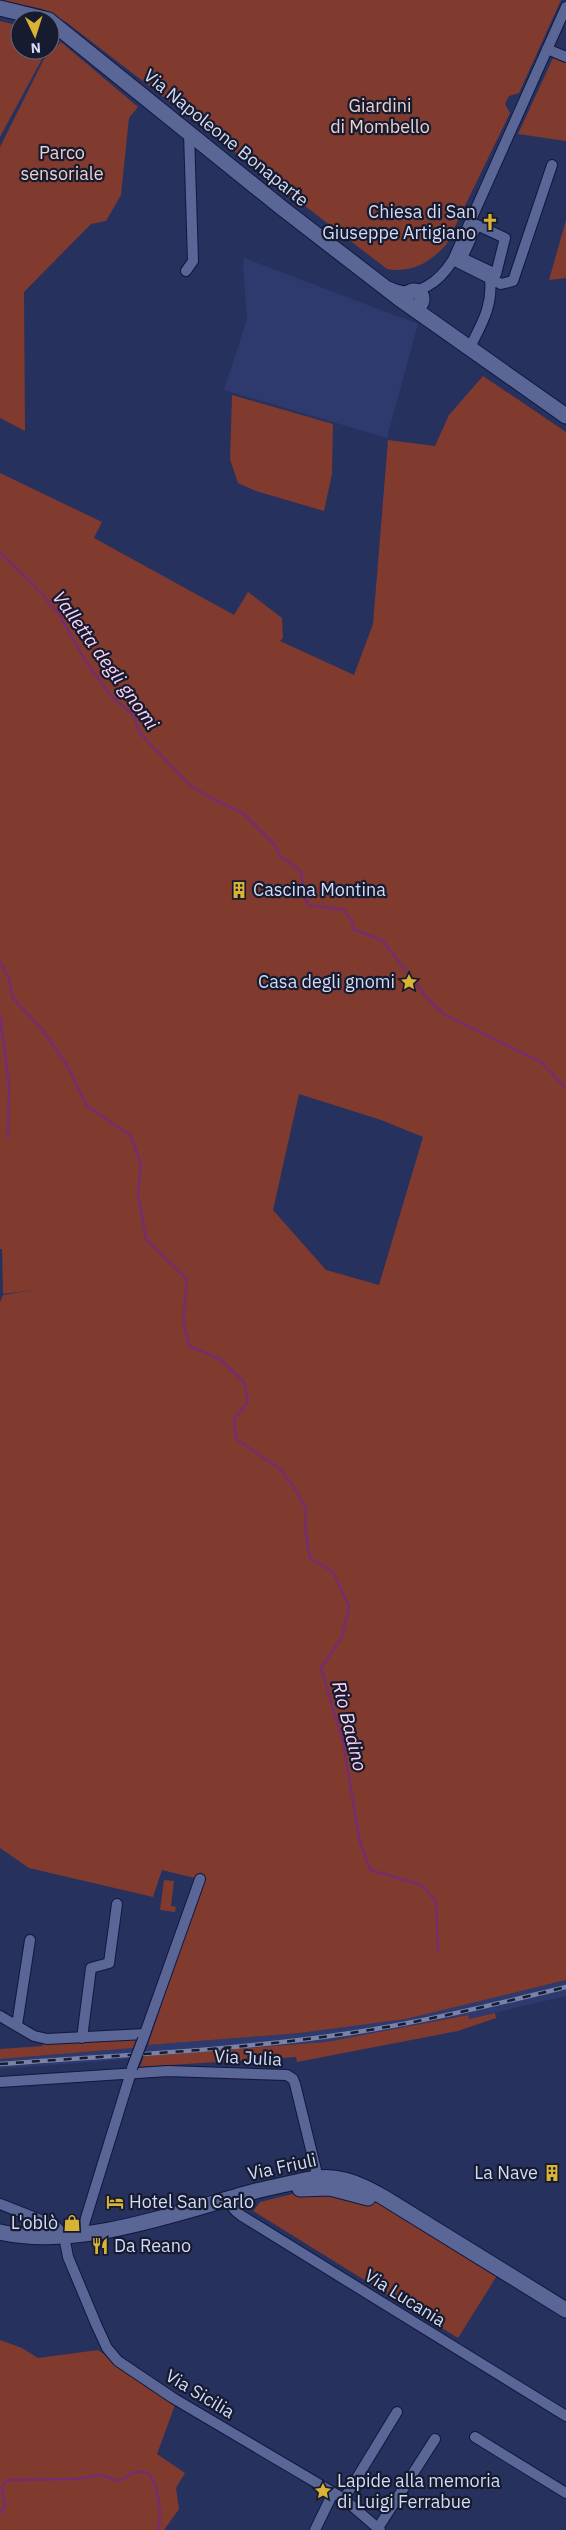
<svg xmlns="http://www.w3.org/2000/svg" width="566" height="2530" font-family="'IBM Plex Sans',sans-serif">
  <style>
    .built { fill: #2e3a6d }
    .green { fill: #813a2e; fill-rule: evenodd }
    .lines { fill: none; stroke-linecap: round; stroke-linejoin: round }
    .stream { stroke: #762d6f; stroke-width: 2.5 }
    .street-casing { stroke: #111740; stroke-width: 12 }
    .secondary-casing { stroke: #111740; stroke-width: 17 }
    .street { stroke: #596696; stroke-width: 10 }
    .secondary { stroke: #596696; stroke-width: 15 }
    .rail-casing { stroke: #7a83a7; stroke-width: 4.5 }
    .rail { stroke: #161b2f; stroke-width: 2.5; stroke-dasharray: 8; stroke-linecap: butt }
    .street-bridge-casing { stroke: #111740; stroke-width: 12; stroke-linecap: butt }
    .street-bridge { stroke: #596696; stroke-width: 10 }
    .labels { text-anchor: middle; stroke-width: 4.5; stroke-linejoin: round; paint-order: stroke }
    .park-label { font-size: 18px; fill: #eed1cb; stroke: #161b2f }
    .street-label { font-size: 18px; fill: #d3dbf7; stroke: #161b2f }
    .poi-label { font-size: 18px; fill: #d3dbf7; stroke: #161b2f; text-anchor: end }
    .water-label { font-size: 19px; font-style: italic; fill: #fcd2f5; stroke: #161b2f }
  </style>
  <rect width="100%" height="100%" fill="#27315d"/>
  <path class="built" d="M244,258L418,324L387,438L224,390L247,319L243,265Z
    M566,1980V1996L468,2019L467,2015L326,2042L144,2056L148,2045L300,2033L406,2019Z
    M133,2048L129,2059L0,2069V2059Z"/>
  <path class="green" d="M0,0H561L519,93L509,96L505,104L510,113L446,245C429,263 412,273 387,269L66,22L43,9Z
    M0,21L20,26V50H50V36L60,41L42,59L0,137Z
    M61,42L138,107L129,118L121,195L106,221L91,224L24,292L25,431L0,418V147L44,59Z
    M553,58L566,63V141L518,134Z
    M566,220V278L549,280Z
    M483,376L566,432V1980L406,2019L300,2033L148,2045L203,1880L162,1870L153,1897L29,1868L0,1848V1302L3,1295L33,1290L3,1294L2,1249H0V473L102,522L94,538L234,615L248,592L282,618L283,638L280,641L354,675L373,624L388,440L435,446L449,415ZM299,1094L381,1120L423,1137L379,1285L326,1270L273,1210Z
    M232,395L333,424L332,474L324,511L256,491L238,483L230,459Z
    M164,1880L174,1881L171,1906L176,1907L175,1912L160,1910Z
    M495,2013L496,2018L458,2031L297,2062L296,2057L140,2067L144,2056L326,2042L468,2015L469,2019Z
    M136,2039L133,2048L0,2059V2049L43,2046V2043Z
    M317,2188L361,2194L393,2209L498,2274L458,2338L253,2211L260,2202Z
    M0,2340L22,2348L38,2358L98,2350L175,2405L157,2454L185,2473L176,2488L179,2509L164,2530H0Z"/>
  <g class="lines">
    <path class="stream" d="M0,553L31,582L59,614L83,657L110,695L134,716L139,732L155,749L190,785L213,799L243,813L275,845L280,856L301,871L304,895L308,905L344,910L352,921L353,929L382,940L427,998L445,1015L541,1062L566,1088
      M0,962L8,976L13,998L41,1028L67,1065L87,1106L131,1136L141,1164L138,1195L146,1239L187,1279L183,1320L189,1346L220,1359L244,1382L248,1402L234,1419L236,1439L279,1468L296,1490L306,1509L305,1527L310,1558L333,1572L349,1606L342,1637L321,1668L343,1742L360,1842L370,1870L422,1885L436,1902L438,1951
      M0,1015L9,1084L8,1138
      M0,2513C9,2505 3,2498 2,2488L5,2482L10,2480L76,2479L100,2475L119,2481L134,2472H145C158,2477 163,2518 158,2530"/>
    <g class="street-casing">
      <path id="street" d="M547,49L566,57
        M477,225L505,238L496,274L462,258Z
        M453,260L501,284L513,281L552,165
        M186,271L193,261L189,133
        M390,287C417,300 439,282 453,260L566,7
        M469,349C481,325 493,307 490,279
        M0,2016L34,2036L47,2039L145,2034
        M17,2025L30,1940
        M82,2038L91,1968L109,1963L117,1904
        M143,2039L200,1879
        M0,2082L168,2071L287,2075L293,2079L295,2084L318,2178L316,2182
        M241,2199L233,2201C230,2208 237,2212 242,2216L566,2416
        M0,2204L56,2226L64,2236L68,2257L96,2324L107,2348L118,2361L173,2398L344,2499L380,2530
        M81,2234L132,2069
        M475,2437L566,2493
        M344,2499L397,2412
        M378,2528L435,2439
        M315,2530L333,2493"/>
    </g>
    <g class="secondary-casing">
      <path id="secondary" d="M0,8L49,20
        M50,21L282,208L400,299L566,416
        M406 299a8 8 0 1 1 16 0a8 8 0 1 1-16 0Z
        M300,2189L330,2188L368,2198
        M0,2232C72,2249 169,2216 238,2196C260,2189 283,2185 305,2180C335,2173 357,2182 383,2197L566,2310"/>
    </g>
    <use href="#street" class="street"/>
    <use href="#secondary" class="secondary"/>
    <g class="rail-casing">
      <path id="rail" d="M0,2064C114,2055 230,2051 344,2034C419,2023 492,2005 566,1987"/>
    </g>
    <use href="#rail" class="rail"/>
    <g class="street-bridge-casing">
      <path id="street-bridge" d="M132,2068L143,2039"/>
    </g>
    <use href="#street-bridge" class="street-bridge"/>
  </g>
  <defs>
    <g id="church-bare" transform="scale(1.35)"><path d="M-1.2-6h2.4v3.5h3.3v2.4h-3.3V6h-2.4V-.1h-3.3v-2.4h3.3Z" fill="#d9b334" stroke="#161b2f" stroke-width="2.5" paint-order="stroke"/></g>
    <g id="building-bare" transform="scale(1.35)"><path d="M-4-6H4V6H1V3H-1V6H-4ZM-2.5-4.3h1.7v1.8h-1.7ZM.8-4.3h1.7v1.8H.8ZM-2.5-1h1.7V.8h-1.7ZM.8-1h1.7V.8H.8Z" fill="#d9b334" stroke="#161b2f" stroke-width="2.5" paint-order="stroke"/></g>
    <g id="sight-bare" transform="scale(1.35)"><path d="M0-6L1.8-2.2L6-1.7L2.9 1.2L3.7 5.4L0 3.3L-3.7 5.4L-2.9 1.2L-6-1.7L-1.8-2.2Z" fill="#d9b334" stroke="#161b2f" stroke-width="2.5" paint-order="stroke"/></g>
    <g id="hotel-bare" transform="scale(1.35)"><path d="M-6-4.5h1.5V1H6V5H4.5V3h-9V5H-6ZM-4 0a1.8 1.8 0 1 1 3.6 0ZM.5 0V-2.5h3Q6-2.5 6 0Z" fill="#d9b334" stroke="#161b2f" stroke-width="2.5" paint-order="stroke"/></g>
    <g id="shop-bare" transform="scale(1.35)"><path d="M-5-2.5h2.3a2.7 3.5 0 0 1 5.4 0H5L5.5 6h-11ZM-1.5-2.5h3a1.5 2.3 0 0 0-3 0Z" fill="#d9b334" stroke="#161b2f" stroke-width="2.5" paint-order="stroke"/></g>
    <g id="restaurant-bare" transform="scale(1.35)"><path d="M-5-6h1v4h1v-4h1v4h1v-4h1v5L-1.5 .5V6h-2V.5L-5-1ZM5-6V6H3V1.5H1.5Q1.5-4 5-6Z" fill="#d9b334" stroke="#161b2f" stroke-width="2.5" paint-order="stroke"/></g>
  </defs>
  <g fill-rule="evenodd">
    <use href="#church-bare" x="490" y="222"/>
    <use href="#building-bare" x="239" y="890"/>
    <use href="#sight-bare" x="409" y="982"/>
    <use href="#building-bare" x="552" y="2173"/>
    <use href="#hotel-bare" x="115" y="2202"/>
    <use href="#shop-bare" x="72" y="2223"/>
    <use href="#restaurant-bare" x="100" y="2246"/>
    <use href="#sight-bare" x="323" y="2491"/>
  </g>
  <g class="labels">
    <g class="park-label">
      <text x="380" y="112">Giardini<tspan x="380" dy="21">di Mombello</tspan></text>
      <text x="62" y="159">Parco<tspan x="62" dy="21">sensoriale</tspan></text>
    </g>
    <g class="street-label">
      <text transform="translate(226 138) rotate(39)" y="6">Via Napoleone Bonaparte</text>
      <text transform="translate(248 2058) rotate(3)" y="6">Via Julia</text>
      <text transform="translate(282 2167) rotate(-12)" y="6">Via Friuli</text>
      <text transform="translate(405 2298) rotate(32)" y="6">Via Lucania</text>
      <text transform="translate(200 2394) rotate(31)" y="6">Via Sicilia</text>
    </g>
    <g class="poi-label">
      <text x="476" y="218">Chiesa di San<tspan x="476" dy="21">Giuseppe Artigiano</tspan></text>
      <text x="253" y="896" text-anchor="start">Cascina Montina</text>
      <text x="395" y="988">Casa degli gnomi</text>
      <text x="538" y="2179">La Nave</text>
      <text x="129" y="2208" text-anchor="start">Hotel San Carlo</text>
      <text x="58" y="2229">L'oblò</text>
      <text x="114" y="2252" text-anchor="start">Da Reano</text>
      <text x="337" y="2487" text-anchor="start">Lapide alla memoria<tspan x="337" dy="21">di Luigi Ferrabue</tspan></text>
    </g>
    <g class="water-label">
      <text transform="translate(106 660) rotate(54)" y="7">Valletta degli gnomi</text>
      <text transform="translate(350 1726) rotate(76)" y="7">Rio Badino</text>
    </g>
  </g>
  <g transform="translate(35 35) rotate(176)"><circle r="24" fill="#161b2f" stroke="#62687f"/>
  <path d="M0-4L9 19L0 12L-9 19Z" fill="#d9b334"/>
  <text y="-8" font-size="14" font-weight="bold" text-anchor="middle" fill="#d3dbf7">N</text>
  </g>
</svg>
